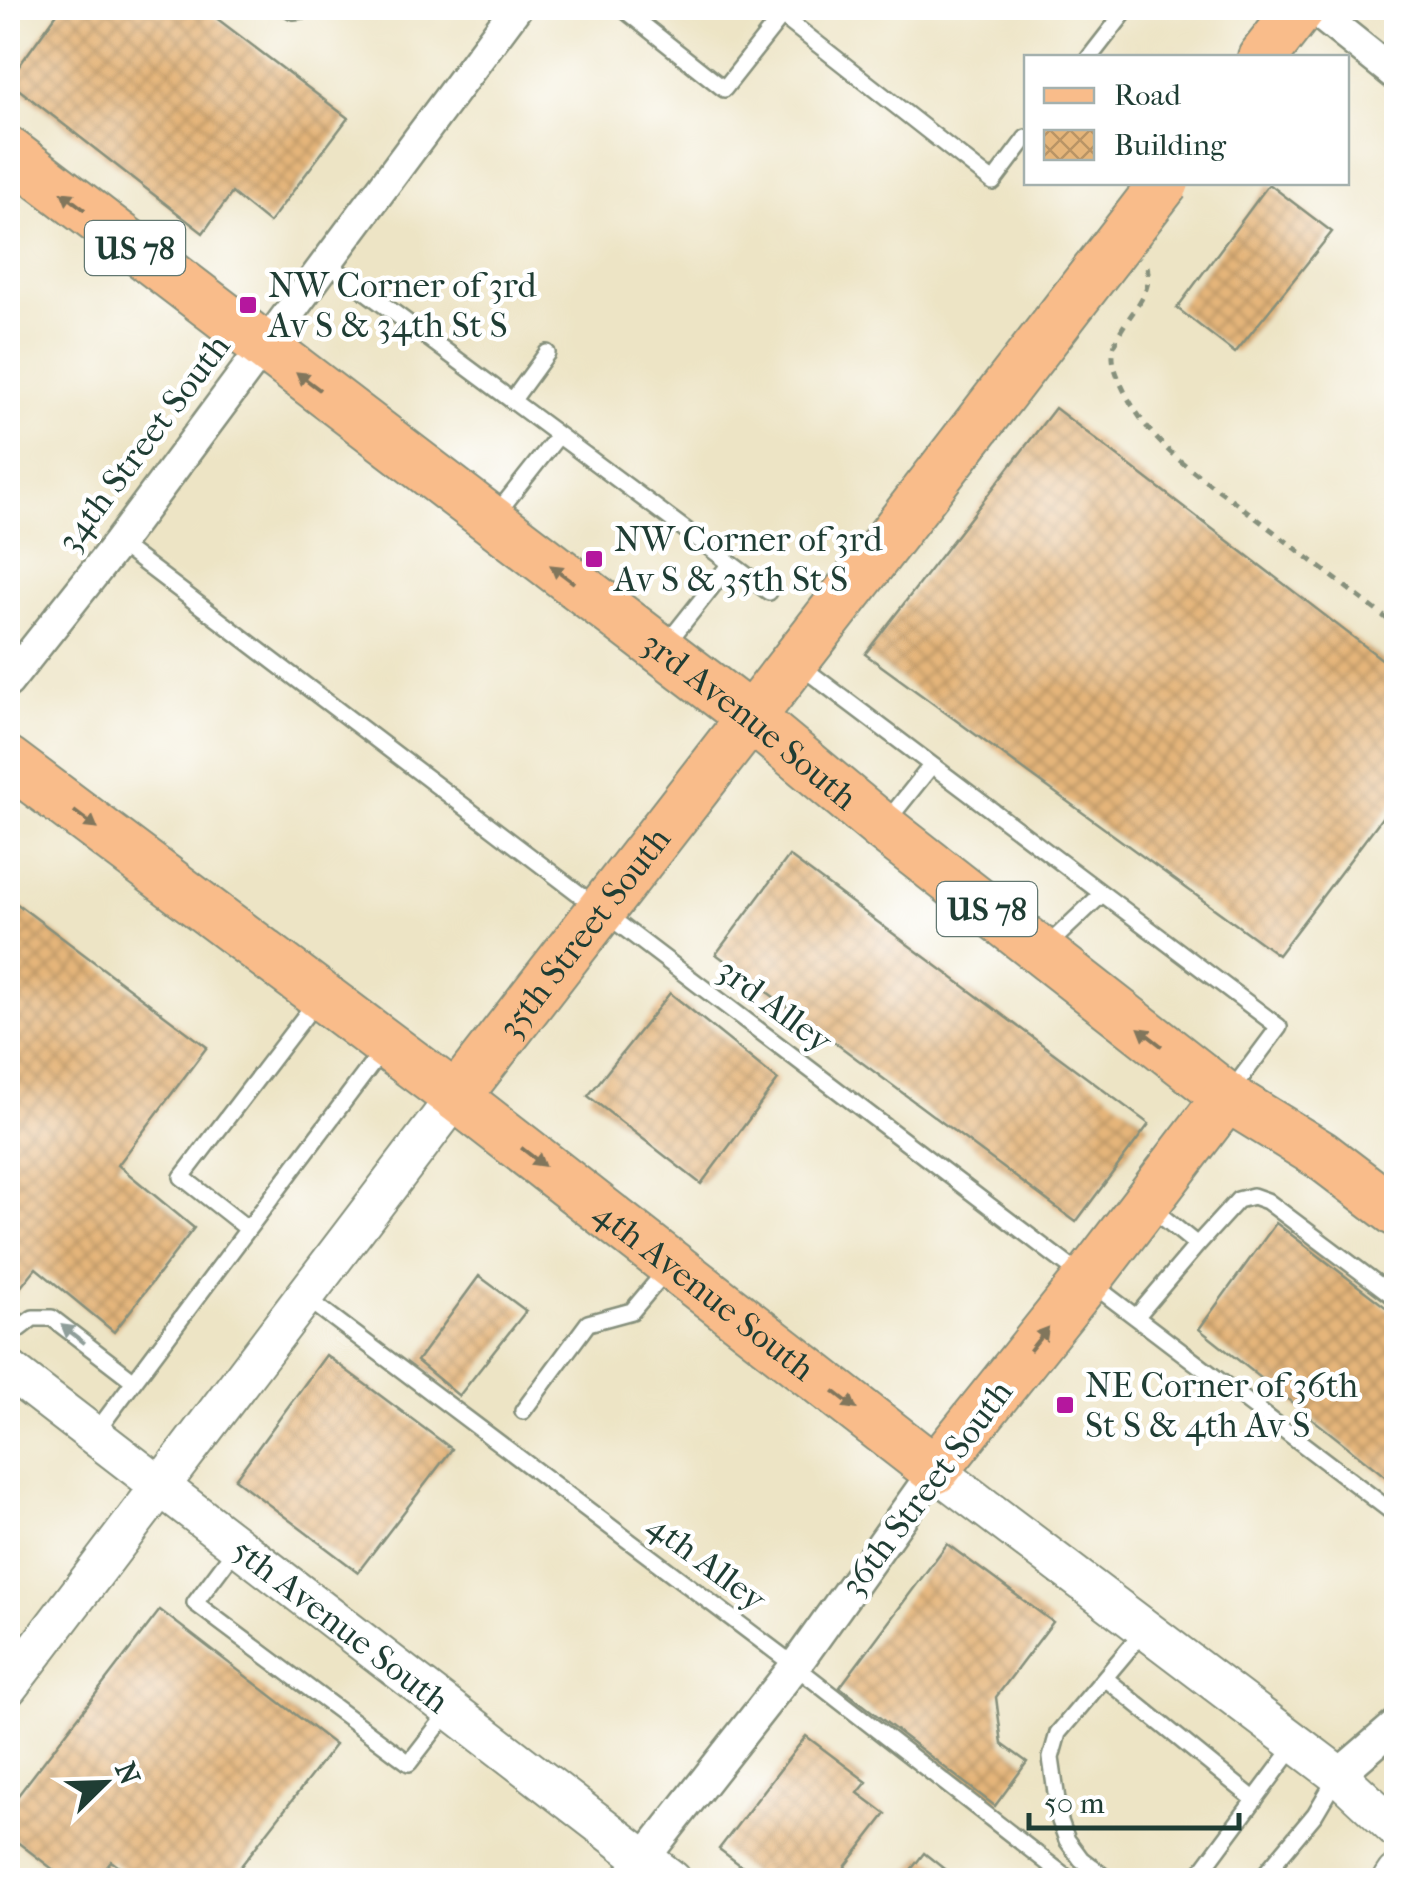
<svg xmlns="http://www.w3.org/2000/svg" width="1404" height="1888" font-family="'IM FELL French Canon',serif">
  <style>
    .building { fill: url(#building-cross-hatch) }
    .lines { fill: none; stroke-linecap: round; stroke-linejoin: round }
    .service-casing { stroke: #86907c; stroke-width: 20 }
    .minor-casing { stroke: #86907c; stroke-width: 35 }
    .tertiary-casing { stroke: #86907c; stroke-width: 42 }
    .primary-casing { stroke: #86907c; stroke-width: 52 }
    .path { stroke: #86907c; stroke-width: 5; stroke-dasharray: 8 8; stroke-linecap: butt }
    .service { stroke: #fff; stroke-width: 15 }
    .minor { stroke: #fff; stroke-width: 30 }
    .tertiary { stroke: #fff; stroke-width: 38 }
    .primary { stroke: #f9bc8a; stroke-width: 48 }
    .primary-bridge-casing { stroke: #86907c; stroke-width: 52; stroke-linecap: butt }
    .primary-bridge { stroke: #f9bc8a; stroke-width: 48 }
    .oneway { fill: #81765b }
    .oneway2 { fill: #8f9e9a }
    .poi-dot { fill: #b5179e; stroke: #fff; stroke-width: 4 }
    .labels { text-anchor: middle; stroke-width: 9; stroke-linejoin: round; paint-order: stroke }
    .shield { fill: #fff; stroke: #627771; stroke-width: 2.5 }
    .shield-label { font-size: 32px; font-weight: bold; fill: #1f3d34 }
    .poi-label { font-size: 35px; fill: #1f3d34; stroke: #fff; text-anchor: start }
    .street-label { font-size: 35px; fill: #1f3d34; stroke: #fff }
  </style>
  <defs>
    <pattern id="building-cross-hatch" width="8" height="8" patternUnits="userSpaceOnUse" patternTransform="scale(2.5)"><rect width="8" height="8" fill="#e5b57a"/><path d="M0 0l8 8M0 8l8-8" fill="none" stroke="#b99465"/></pattern>
  </defs>
  <rect width="100%" height="100%" fill="#fff"/>
  <filter id="ink" filterUnits="userSpaceOnUse"><feTurbulence type="fractalNoise" baseFrequency=".01" numOctaves="2"/><feDisplacementMap in="SourceGraphic" scale="20" xChannelSelector="R" yChannelSelector="G"/><feConvolveMatrix kernelMatrix="1 2 1 2 8 2 1 2 1" color-interpolation-filters="sRGB"/></filter>
  <filter id="wash" filterUnits="userSpaceOnUse"><feTurbulence type="fractalNoise" baseFrequency=".0048" numOctaves="4" result="noise"/><feDisplacementMap in="SourceGraphic" scale="40" xChannelSelector="R" yChannelSelector="G"/><feGaussianBlur stdDeviation="2.25" result="paint"/><feColorMatrix in="noise" values="0 0 0 0 0 0 0 0 0 0 0 0 0 0 0 0 0 1.4 0 .05"/><feComposite in="paint" operator="in"/></filter>
  <g filter="url(#wash)">
    <rect width="100%" height="100%" fill="#ede4c5"/>
    <g id="blocks">
      <path class="building" d="M61,8H203L348,118L269,223L232,193L203,233L8,81Z
        M1269,184L1332,232L1235,353L1177,308Z
        M1055,408L1396,670V799L1278,955L865,654Z
        M789,856L1149,1124L1076,1222L716,954Z
        M8,897L207,1047L118,1165L194,1228L114,1332L36,1268L8,1303Z
        M670,993L778,1080L701,1184L588,1096Z
        M1276,1223L1396,1315V1485L1199,1329Z
        M479,1276L526,1311L459,1396L417,1361Z
        M326,1355L452,1449L358,1572L235,1479Z
        M947,1544L1053,1622L996,1697L1002,1744L1027,1762L995,1806L840,1687Z
        M160,1610L335,1745L230,1880H137L111,1861L95,1880H67L8,1835V1791L16,1798Z
        M806,1736L867,1782L858,1793L886,1814L835,1880H760L719,1849Z
        M924,1853L958,1880H903Z"/>
    </g>
  </g>
  <g filter="url(#ink)">
    <use href="#blocks" fill-opacity="0" stroke="#86907c" stroke-width="2.5"/>
    <g class="lines">
      <g class="service-casing">
        <path id="service" d="M288,8L293,11L319,8
          M622,8L724,89L788,8
          M782,16L993,182L1026,138
          M1089,58L1128,8
          M326,262L769,592
          M512,401L547,353
          M494,517L558,436
          M118,543L1396,1515
          M664,647L730,564
          M798,664L1279,1027L1229,1094
          M887,821L931,766
          M1047,946L1102,894
          M248,1229L384,1048
          M1197,1245L1238,1200L1253,1196L1267,1201L1396,1298
          M304,1296L795,1666L1070,1880
          M1136,1317L1197,1245L1149,1206
          M8,1337L33,1318H52L134,1381
          M523,1411L588,1323L632,1311L668,1268
          M93,1436L248,1229L182,1177L318,999
          M237,1547L195,1603L409,1763L450,1710
          M1105,1678L1255,1800
          M1108,1880L1081,1859L1067,1840L1060,1821L1051,1758L1058,1733L1144,1631
          M1195,1880L1296,1744
          M1260,1880L1315,1814L1338,1775"/>
      </g>
      <g class="minor-casing">
        <path id="minor" d="M1312,8L1396,75
          M8,682L118,543L516,8
          M1338,1775L1396,1725
          M627,1880L795,1666L935,1470"/>
      </g>
      <g class="tertiary-casing">
        <g id="tertiary">
          <path id="s1" d="M8,1369L672,1880"/>
          <path d="M935,1470L1338,1775L1396,1829"/>
          <path d="M8,1687L456,1097"/>
          <path d="M1392,1880L1396,1874"/>
        </g>
      </g>
      <g class="primary-casing">
        <g id="primary">
          <path d="M1262,58L1301,8"/>
          <path id="s2" d="M8,151L751,718L882,827L1227,1097L1321,1155L1396,1212"/>
          <path id="s3" d="M8,761L456,1097L935,1470L1087,1280L1227,1097"/>
          <path id="s4" d="M456,1097L870,564"/>
        </g>
      </g>
      <path class="path" d="M1147,267C1157,303 1105,327 1114,365C1121,391 1142,424 1161,443C1183,466 1213,485 1239,505C1291,545 1344,585 1396,626"/>
      <use href="#service" class="service"/>
      <use href="#minor" class="minor"/>
      <use href="#tertiary" class="tertiary"/>
      <use href="#primary" class="primary"/>
      <g class="primary-bridge-casing">
        <path id="primary-bridge" d="M870,564L1165,182"/>
      </g>
      <use href="#primary-bridge" class="primary-bridge"/>
    </g>
    <defs><path id="oneway-solid" d="M-6-.8H1V-3.2L6.5 0L1 3.2V.8H-6Z" transform="scale(2.5)"/></defs>
    <g class="oneway">
      <use href="#oneway-solid" transform="translate(73 201) rotate(-143)"/>
      <use href="#oneway-solid" transform="translate(308 381) rotate(-143)"/>
      <use href="#oneway-solid" transform="translate(562 574) rotate(-143)"/>
      <use href="#oneway-solid" transform="translate(86 820) rotate(37)"/>
      <use href="#oneway-solid" transform="translate(1150 1037) rotate(-142)"/>
      <use href="#oneway-solid" transform="translate(533 1157) rotate(38)"/>
      <use href="#oneway-solid" transform="translate(1039 1339) rotate(-51)"/>
      <use href="#oneway-solid" transform="translate(845 1400) rotate(38)"/>
    </g>
    <use class="oneway2" href="#oneway-solid" transform="translate(73 1334) rotate(-142)"/>
  </g>
  <g class="poi-dot">
    <rect x="238" y="295" width="20" height="20" rx="5"/>
    <rect x="584" y="549" width="20" height="20" rx="5"/>
    <rect x="1055" y="1395" width="20" height="20" rx="5"/>
  </g>
  <g class="labels">
    <g class="shield">
      <rect x="85" y="221" width="100" height="54" rx="8"/>
      <rect x="937" y="882" width="100" height="54" rx="8"/>
    </g>
    <g class="shield-label">
      <text x="135" y="259">US 78</text>
      <text x="987" y="920">US 78</text>
    </g>
    <g class="poi-label">
      <text x="268" y="297">NW Corner of 3rd<tspan x="268" dy="40">Av S &amp; 34th St S</tspan></text>
      <text x="614" y="551">NW Corner of 3rd<tspan x="614" dy="40">Av S &amp; 35th St S</tspan></text>
      <text x="1085" y="1397">NE Corner of 36th<tspan x="1085" dy="40">St S &amp; 4th Av S</tspan></text>
    </g>
    <g class="street-label">
      <text transform="translate(143 443) rotate(-53)" y="12">34th Street South</text>
      <text dy="12" stroke="none"><textPath href="#s2" startOffset="935">3rd Avenue South</textPath></text>
      <text dy="12" stroke="none"><textPath href="#s4" startOffset="208">35th Street South</textPath></text>
      <text transform="translate(775 1005) rotate(37)" y="12">3rd Alley</text>
      <text dy="12" stroke="none"><textPath href="#s3" startOffset="875">4th Avenue South</textPath></text>
      <text transform="translate(926 1488) rotate(-53)" y="12">36th Street South</text>
      <text transform="translate(707 1562) rotate(37)" y="12">4th Alley</text>
      <text dy="12" stroke="none"><textPath href="#s1" startOffset="420">5th Avenue South</textPath></text>
    </g>
  </g>
  <rect width="1404" height="1888" fill="none" stroke="#fff" stroke-width="40"/>
  <rect x="1024" y="55" width="325" height="130" fill="#ffffff" stroke="#a5b1ae" stroke-width="2.5"/>
  <rect x="1044" y="88" width="50" height="15" fill="#f9bc8a" stroke="#a5b1ae" stroke-width="2.5"/>
  <text x="1114" y="105" font-size="30" fill="#1f3d34">Road</text>
  <rect x="1044" y="130" width="50" height="30" fill="url(#building-cross-hatch)" stroke="#a5b1ae" stroke-width="2.5"/>
  <text x="1114" y="155" font-size="30" fill="#1f3d34">Building</text>
  <g transform="translate(105 1783) rotate(67)" stroke="#ffffff" stroke-width="8" paint-order="stroke">
  <path d="M0-8L18 38L0 25L-18 38Z" fill="#1f3d34"/>
  <text y="-15" font-size="28" font-weight="bold" text-anchor="middle" fill="#1f3d34">N</text>
  </g>
  <path d="M1029 1813v15h210v-15" fill="none" stroke="#1f3d34" stroke-width="5"/>
  <text x="1044" y="1813" font-size="30" fill="#1f3d34" stroke="#ffffff" stroke-width="8" paint-order="stroke">50 m</text>
</svg>
